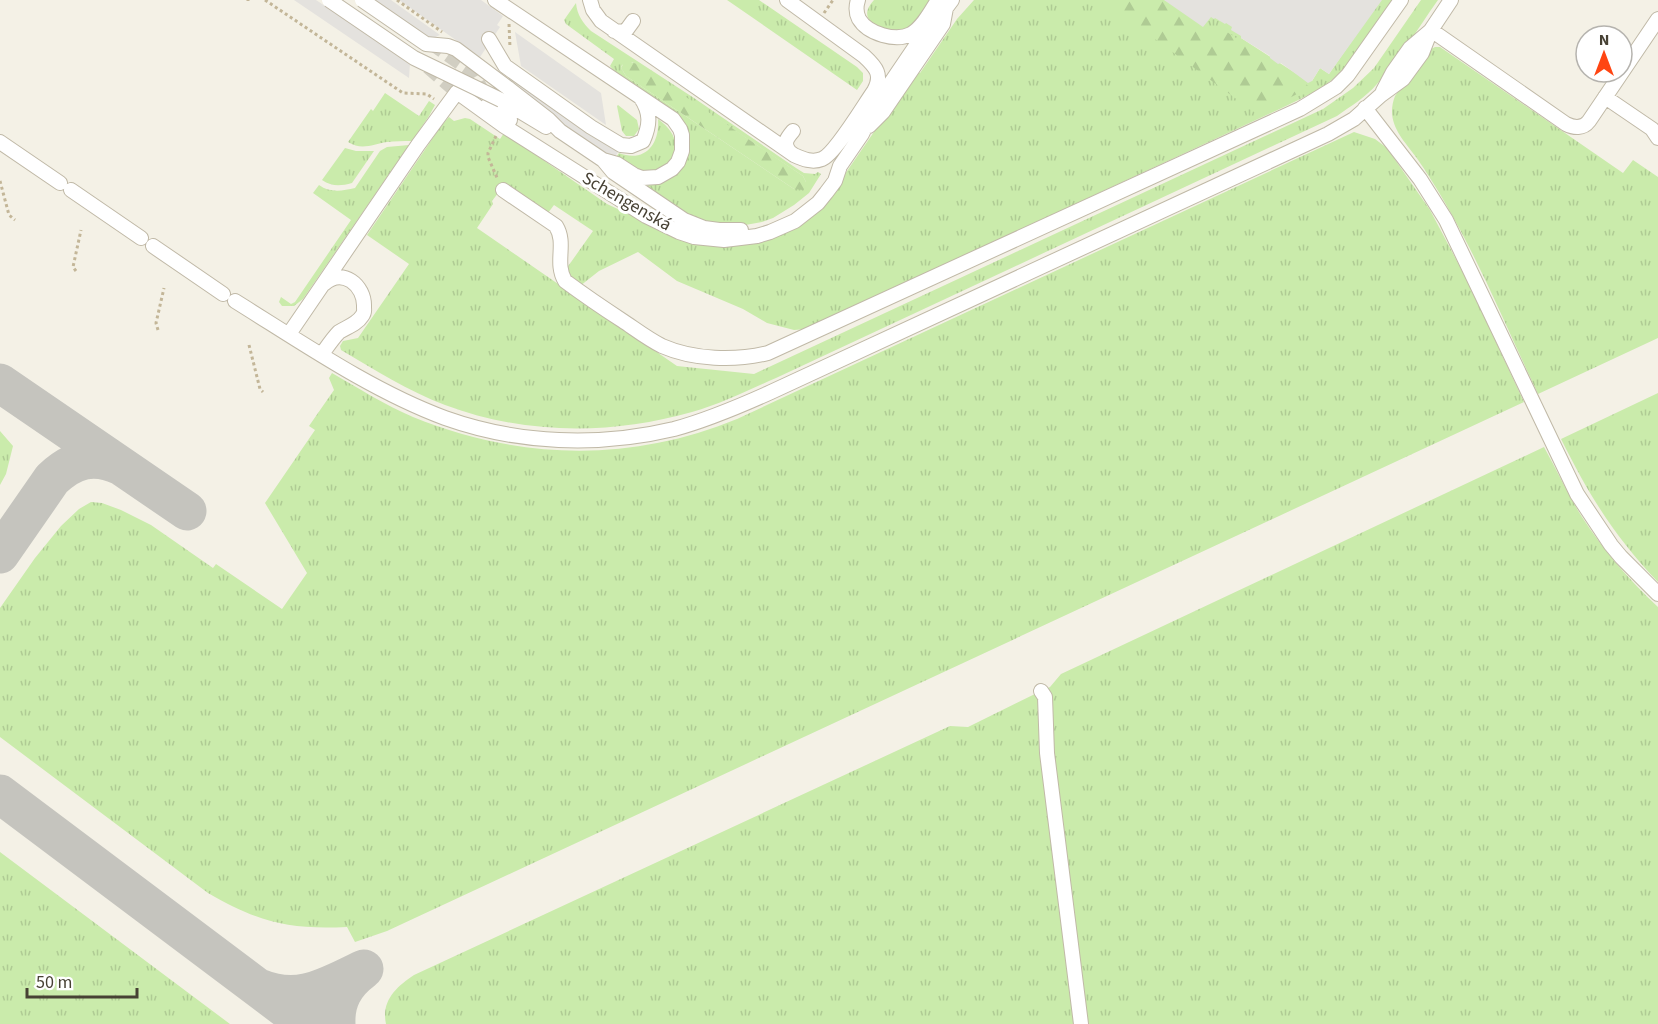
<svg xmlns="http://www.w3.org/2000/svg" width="1658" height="1024" font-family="'Source Sans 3',sans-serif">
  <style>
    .grass { fill: url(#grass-tufts); fill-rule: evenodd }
    .forest { fill: url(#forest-firs) }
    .parking { fill: #e4e2de }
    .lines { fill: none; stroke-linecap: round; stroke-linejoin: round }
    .taxiway { stroke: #c5c4be; stroke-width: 39 }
    .minor-tunnel { stroke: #d1cec2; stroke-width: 14; stroke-dasharray: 14 7; stroke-linecap: butt }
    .minor-casing { stroke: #c0b9a7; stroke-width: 16 }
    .path { stroke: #c3b698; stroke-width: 3; stroke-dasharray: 3 3; stroke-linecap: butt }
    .minor { stroke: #fff; stroke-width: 14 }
    .minor-bridge-casing { stroke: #c0b9a7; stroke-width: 16; stroke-linecap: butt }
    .minor-bridge { stroke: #fff; stroke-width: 14 }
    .labels { text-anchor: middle; stroke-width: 6; stroke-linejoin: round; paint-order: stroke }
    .street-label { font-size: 18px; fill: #474134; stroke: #fff }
  </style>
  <defs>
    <pattern id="grass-tufts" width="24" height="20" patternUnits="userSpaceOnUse" patternTransform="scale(1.5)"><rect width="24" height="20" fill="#caebab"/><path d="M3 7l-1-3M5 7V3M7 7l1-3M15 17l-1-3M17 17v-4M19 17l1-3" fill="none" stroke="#afcb94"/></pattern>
    <pattern id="forest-firs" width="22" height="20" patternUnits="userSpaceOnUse" patternTransform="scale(1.5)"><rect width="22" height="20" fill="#caebab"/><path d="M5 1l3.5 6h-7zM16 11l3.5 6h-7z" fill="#afcb94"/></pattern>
  </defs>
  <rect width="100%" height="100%" fill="#f4f1e6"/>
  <path class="grass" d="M727,0H759L857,67L863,73V81L857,90Z
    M874,0H933L916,25L895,34C880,27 855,21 874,0Z
    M974,0H1164L1215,18L1241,0V38L1300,76L1312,81L1320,68L1329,74L1380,0H1393C1375,26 1358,56 1334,78C1321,90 1302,98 1286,106L806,329L794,330L767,323L743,309L677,281L638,252L599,271L580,286L564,272L593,231L554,205L548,213L505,184L492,201L493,204L477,228L677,366L754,374L1323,109L1353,88L1374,68L1421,0H1438C1418,28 1400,59 1377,84C1366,97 1351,106 1337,116L776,378C748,390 721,404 692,412C611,435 525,435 445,405C408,391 375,370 341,350L340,346L343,341L358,338L409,264L367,235L441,126L449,117L454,121L465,118L470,119L500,139L504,133L607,204L655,226L760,240L836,187L916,71L920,73L957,19Z
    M576,3C577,15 583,23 591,31L694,98L796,168L804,173L815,174L818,172L821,174L809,193L794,205L773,218L762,222L740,226H711L669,208L646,186L668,180L678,171L687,138L620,78L610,66L614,59L566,24L564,20ZM632,62L803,176L806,182L794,189L626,76L621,68L622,65Z
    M1435,47H1440L1623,173L1633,160L1658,177V338L1538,394C1500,314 1467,230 1416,157C1402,138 1385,122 1395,96L1429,50Z
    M385,93L419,116L429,101L435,105L429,116L412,141C403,141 395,141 387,142C373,144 362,151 348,142L371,109L373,111Z
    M618,105L637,120L639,129L634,136H626L622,131L617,106Z
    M658,119C678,134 680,147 666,168L644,174L614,160L619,153C645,163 660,144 658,119Z
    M1354,132L1375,139L1387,148L1430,210L1467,280L1524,402L387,931L355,942L347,927C289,930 258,922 208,893L0,737V608L35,558L61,526L79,509L91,502L102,503L121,510L151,525L213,568L216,564L282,609L307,573L265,503L315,430L309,426L334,390L329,378L332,373C358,388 385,405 413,417C519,460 630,463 737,419Z
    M409,145L303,299L294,306H282L279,302L281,297L291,304L295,302L351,220L313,193L319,185C330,193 342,191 355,188L380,151L387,147Z
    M345,148L356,151H374L352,183C341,186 332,187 322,180Z
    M1658,393V582C1614,536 1589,495 1561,439Z
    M0,431L13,446L6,474L0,485Z
    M1544,447C1557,470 1568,495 1582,517C1604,551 1629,580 1658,607V1024H1084L1047,695L1048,688L1038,693L1076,1024H386C381,1001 396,987 414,975L950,726L968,727L1041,691L1050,687L1061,674Z
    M0,852L230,1024H0Z"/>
  <path class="forest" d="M1102,0H1164L1218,37L1224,30L1310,87L1258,115Z
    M628,61L637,64L803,176L806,182L805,188L803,190L794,189L626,76L621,68L624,62Z"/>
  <path class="parking" d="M294,0H316L410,63L409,78Z
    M370,0H391L440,35L428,40Z
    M399,0H481L503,16L497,25L500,27L480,57Z
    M1164,0H1382L1329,74L1320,68L1312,81L1308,83L1281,63L1278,64L1270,58V56L1241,38V36L1231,30L1232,27L1226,23L1225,24L1215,18L1214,19L1211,17L1203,27Z
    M515,32L601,93L606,125L521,66Z
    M510,77L619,151L611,162L503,88Z"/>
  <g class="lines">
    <path class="taxiway" d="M0,383L187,511
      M0,554L52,479C73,459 94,453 121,466
      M0,794L306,1024
      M259,988C300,1005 327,986 364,969
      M336,1024C335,1001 344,984 363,970"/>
    <path class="minor-tunnel" d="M431,43L471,71L485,95
      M428,67L457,92"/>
    <g class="minor-casing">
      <path id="minor" d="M495,0L673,119L680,129L682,135V151L678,162L672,169L658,177L642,178L634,175L617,164L603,160L560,131L548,119L508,88
        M590,0L593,10L601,21L794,155C803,159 812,163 822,159C835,154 864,105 874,91C883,75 876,67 864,56L787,0
        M858,0C856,6 856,13 859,19C868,34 896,42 911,34C923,27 931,11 938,0
        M1431,30L1566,124C1574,128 1583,129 1589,121L1658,19
        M614,31L625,32L633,21
        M489,39L505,66L591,127L621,145L631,146L643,141C650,125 651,113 641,98
        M1383,91L1393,72L1410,48L1430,31
        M1605,97L1652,129L1658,138
        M501,100L546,127
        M489,103L510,120
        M1365,108L1420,179L1446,220L1577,494L1611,545L1621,557L1658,594
        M869,126L883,112L943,24L946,8
        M0,142L60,183
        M789,151C783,143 787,138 793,131
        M603,160L613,172L684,220L704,228L719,230H741
        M71,190L141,238
        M503,190L556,226C567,244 554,262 565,281C584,295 603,308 623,321C635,329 648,339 662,346C694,360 735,361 768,353L1300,109L1336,87L1348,75L1401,0
        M153,246L223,294
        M235,301C301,342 372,391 445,418C518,444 599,447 674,429C707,420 740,406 771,392L1328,134L1354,119L1381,95L1403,79L1422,53L1431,30L1451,0
        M289,334L418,145L457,92L504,126L646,216L679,232L694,237L724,240L757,236L770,232L795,221L818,203L826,193L835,181L840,166L862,134L875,106L934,19L946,8L952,0
        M322,354C327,347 333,338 339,332C347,327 357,324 362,316C365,312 364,311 364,307C365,285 342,267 324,284
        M1041,691L1045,697L1047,753L1081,1024"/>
    </g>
    <path class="path" d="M265,0L403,93L427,94L434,99
      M397,0L442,32
      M248,1V0
      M824,13L833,0
      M509,24L510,48
      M496,136L488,153V157L498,180
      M0,181L9,215L15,220
      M76,271L73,267L81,230
      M158,330L156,323L164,288
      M249,345L260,389L263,392"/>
    <use href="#minor" class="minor"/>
    <g class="minor-bridge-casing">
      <path id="minor-bridge" d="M329,0L414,58L501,100
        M362,0L426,44L448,46L456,49L508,88"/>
    </g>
    <use href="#minor-bridge" class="minor-bridge"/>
  </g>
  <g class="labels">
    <g class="street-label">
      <text transform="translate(627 201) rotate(30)" y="6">Schengenská</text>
    </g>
  </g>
  <g transform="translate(1604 54)"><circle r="28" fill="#ffffff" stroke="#b5b3ae" stroke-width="1.5"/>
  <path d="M0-4.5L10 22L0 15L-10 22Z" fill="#ff4512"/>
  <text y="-9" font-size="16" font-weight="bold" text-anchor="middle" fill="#474134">N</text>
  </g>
  <path d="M27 988v9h110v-9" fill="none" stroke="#474134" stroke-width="3"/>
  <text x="36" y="988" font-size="18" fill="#474134" stroke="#ffffff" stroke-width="4.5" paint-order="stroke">50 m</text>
</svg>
